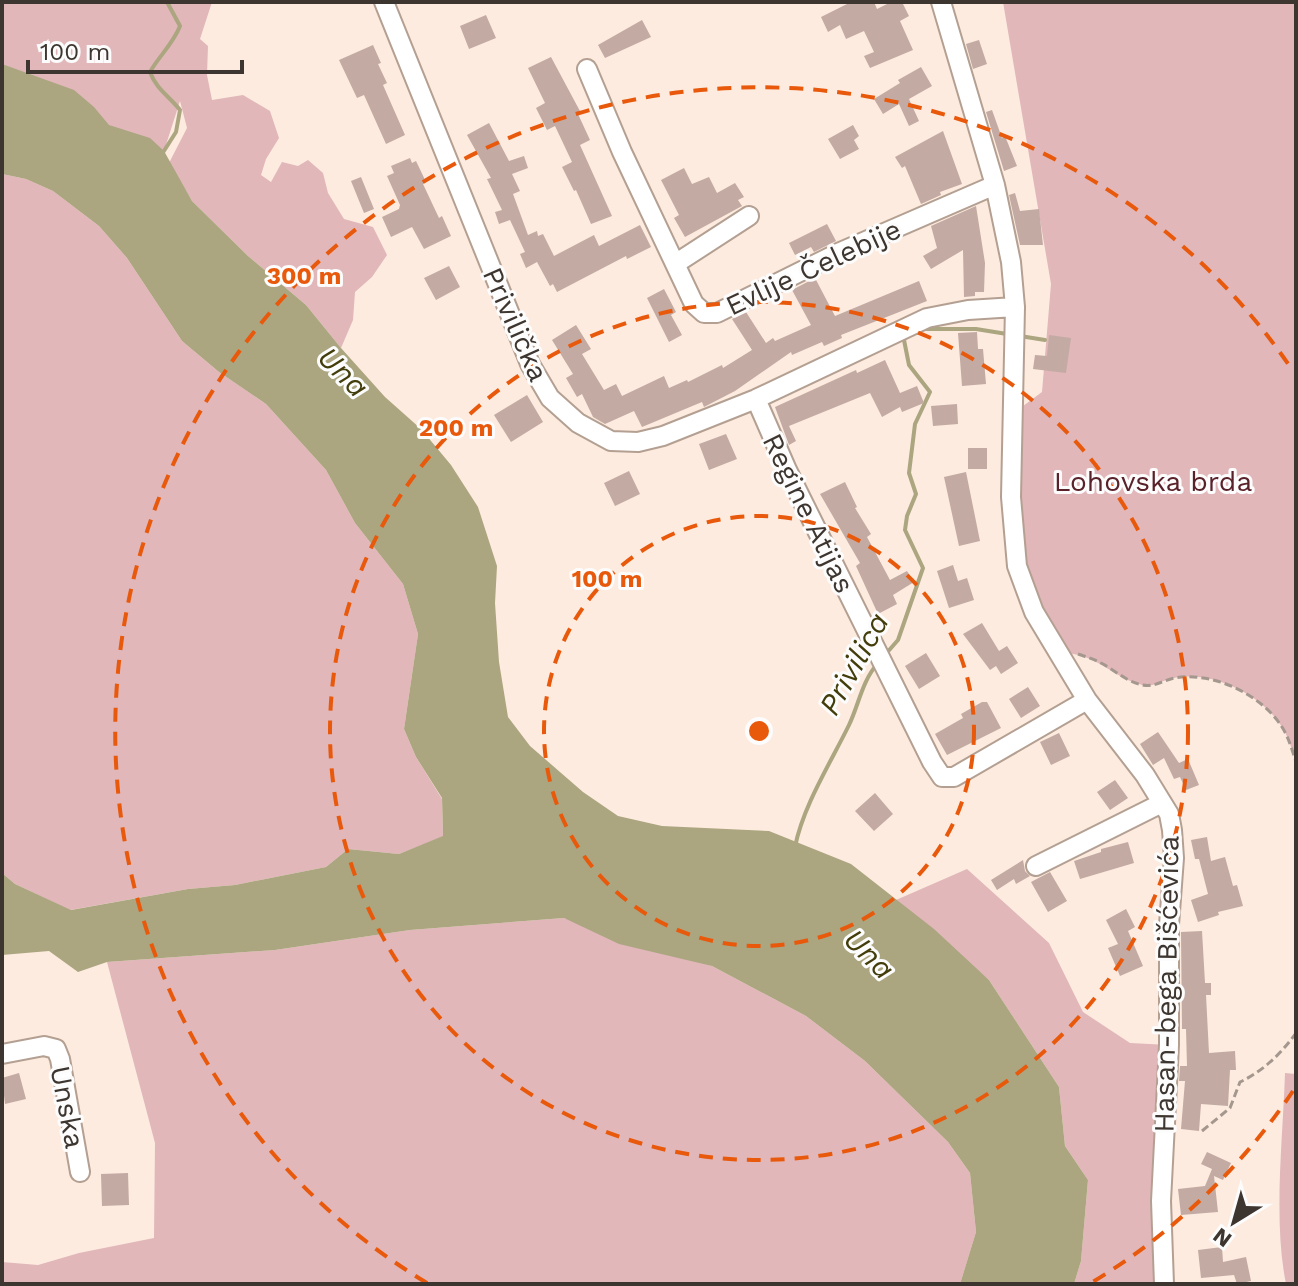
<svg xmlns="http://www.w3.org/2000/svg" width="1298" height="1286" font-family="'Work Sans',sans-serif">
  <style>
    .green { fill: #e1b7ba }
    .water { fill: #aba680 }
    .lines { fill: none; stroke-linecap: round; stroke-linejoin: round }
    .stream { stroke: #aba680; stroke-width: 4 }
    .building { fill: #c3aaa3 }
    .minor-casing { stroke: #b4a092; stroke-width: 22 }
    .path { stroke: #a4978e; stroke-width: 3; stroke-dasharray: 8 4; stroke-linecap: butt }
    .minor { stroke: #fff; stroke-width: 18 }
    .ring { fill: none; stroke: #e8590c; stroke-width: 4; stroke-dasharray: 14 10 }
    .labels { text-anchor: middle; stroke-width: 6; stroke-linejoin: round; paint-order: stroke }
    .street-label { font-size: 28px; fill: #3d352f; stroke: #fcfcfc }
    .park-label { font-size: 28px; fill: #592129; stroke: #fcfcfc }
    .water-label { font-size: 30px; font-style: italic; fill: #433d0b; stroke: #fcfcfc }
    .centre { fill: #e8590c; stroke: #fcfcfc; stroke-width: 4 }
    .ring-label { font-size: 24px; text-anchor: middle; font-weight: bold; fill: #e8590c; stroke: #fcfcfc; stroke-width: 6; stroke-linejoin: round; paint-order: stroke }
  </style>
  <rect width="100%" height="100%" fill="#fdebdf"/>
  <path class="green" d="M2,2H212L200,39L208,46L207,75L212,100L243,95L270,111L279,138L266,159L261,175L271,182L282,162L298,166L308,160L323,173L328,193L344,219L373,227L387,255L372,277L355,292L353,320L341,348L306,305L248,256L192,201L169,163L187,128L180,101L164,151L2,88Z
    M1003,2H1296V762C1292,750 1289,738 1282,727C1262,695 1213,670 1174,678C1161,680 1154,689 1139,684C1109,675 1095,652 1059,653L1025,589L1011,415L1042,392L1051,284Z
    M2,174L26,179L53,191L99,226L127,258L182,341L219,372L266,404L326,470L355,523L403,584L418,634L404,729L416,757L442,799L443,837L399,854L348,849L326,867L235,885L188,889L70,910L15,884L2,873Z
    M967,869L1049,943L1083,1012L1130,1043L1169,1045L1163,1284H1074L1081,1261L1088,1180L1065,1146L1059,1087L989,980L896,900Z
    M564,918L712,966L806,1016L865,1061L948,1142L970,1173L976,1232L960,1284H2V1262L38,1265L79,1253L154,1238L155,1143L107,962L275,950L410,930Z
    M1285,1073L1296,1074V1284H1286C1273,1220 1283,1139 1285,1073Z"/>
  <path class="water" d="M2,64L74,90L94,107L109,125L150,138L164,151L192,201L248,256L306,305L341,348L385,397L421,429L451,465L478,507L497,566L495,603L499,662L508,717L530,746L583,792L618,816L662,826L769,831L851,864L934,929L989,980L1059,1087L1065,1146L1088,1180L1081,1261L1074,1284H960L976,1232L970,1173L948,1142L865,1061L806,1016L712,966L619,944L564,918L410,930L275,950L107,962L78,972L49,951L2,955V873L15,884L71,910L188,889L235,885L326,867L348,849L399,854L443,836L442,798L416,757L404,729L418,634L403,584L355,523L326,470L266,404L219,372L182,341L127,258L99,226L53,191L26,179L2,174Z"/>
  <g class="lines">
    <path class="stream" d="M162,154L176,132L180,110C169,96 156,89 150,72C159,56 173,44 180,26L167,2
      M921,329H976L1007,334
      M1020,336L1045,340
      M884,656L898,640L923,568L905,530L907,516L916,494L909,473L915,424L930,392L909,365L904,340L906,336
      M795,847C803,806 831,762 849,725C859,704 862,681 878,663"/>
  </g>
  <path class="building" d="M851,2H874L877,9L891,2H902L909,16L900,21L913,50L870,68L864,56L874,52L864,31L846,39L840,25L828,32L821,17Z
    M486,15L496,38L469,49L460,26Z
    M642,20L651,37L605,58L598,45Z
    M979,40L987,64L973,69L966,44Z
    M373,45L381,63L378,64L387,83L383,85L405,135L386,144L364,95L357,98L339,60Z
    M551,57L581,113L578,114L590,140L580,145L612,216L591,224L576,190L574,191L562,167L572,162L555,126L547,130L536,108L545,103L528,68Z
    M921,67L932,86L909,99L919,121L909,126L899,104L883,114L874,99L900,83L898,80Z
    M992,110L1002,138L1005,136L1017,166L1004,171L986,112Z
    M489,123L509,161L524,156L528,168L512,174L520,191L513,194L528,235L537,231L538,236L543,234L554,256L594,235L599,246L640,225L651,247L627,259L626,256L557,292L553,284L550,286L537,262L526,268L520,254L525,252L510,220L499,224L495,212L502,210L487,179L491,178L467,135Z
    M853,125L859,136L854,140L859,149L840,159L828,139Z
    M943,131L962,184L940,192L941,195L921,204L905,166L902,168L895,157Z
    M410,158L412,163L416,161L426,182L423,184L439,218L442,216L451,236L424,249L412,227L391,237L382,217L399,209L400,205L387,176L394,173L391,166Z
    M684,168L692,184L709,177L717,193L735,183L744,197L738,200L742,206L685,237L674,218L679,215L661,180Z
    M361,177L374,209L364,213L351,181Z
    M1015,193L1020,211L1039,209L1043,245H1020L1009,195Z
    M976,206L985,263L984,292H975V296L964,297L963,250L931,269L923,256L937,248L931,226Z
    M827,224L836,241L814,252L811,247L795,255L789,243Z
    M449,266L460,287L436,300L424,278Z
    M815,278L835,316L919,281L927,301L841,335L842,338L824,346L822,342L792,355L791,352L735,391L704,407L702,402L642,427L634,411L605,424L593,417L582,394L577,397L566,378L573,374L552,340L576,325L591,349L582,354L604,390L616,384L622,396L664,376L669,388L687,380L688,382L722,365L723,368L752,350L732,319L746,312L766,343L773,338L775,341L811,325L792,290Z
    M664,289L676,312L671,315L682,335L669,342L647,298Z
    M977,332L978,349H983L986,384L962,386L958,333Z
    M1049,335L1071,338L1066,373L1033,369L1035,355L1047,356Z
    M885,360L900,393L917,386L924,403L902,412L900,407L882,417L870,393L789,426L796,441L789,445L775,407L856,370L857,373Z
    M527,395L543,422L511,442L494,415Z
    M957,404L958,424L933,426L931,406Z
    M726,434L737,459L709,470L699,444Z
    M968,448H987V469H968Z
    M629,471L640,494L615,506L604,483Z
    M966,472L980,541L959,546L944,477Z
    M845,482L857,507L855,508L871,534L867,537L890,580L907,571L914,582L893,595L897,604L878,614L856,566L860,563L820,494Z
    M953,565L958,581L967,578L974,600L949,608L937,571Z
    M982,623L999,651L1007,646L1018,663L1001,674L996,666L990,670L963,634Z
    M926,653L940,676L919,689L905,666Z
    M1028,687L1040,706L1021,718L1009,699Z
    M982,702H987L1001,728L947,755L935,734L963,718L961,714Z
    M1158,732L1179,763L1188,759L1199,785L1186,790L1180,777L1174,779L1164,758L1153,765L1140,744Z
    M1059,733L1070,756L1051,765L1040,742Z
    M1115,780L1128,798L1110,810L1097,792Z
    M875,793L893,814L874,831L855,811Z
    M1207,837L1211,861L1225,857L1233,886L1237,885L1243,906L1218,912L1219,915L1198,922L1191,900L1208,894L1199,859H1195L1191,840Z
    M1128,842L1134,863L1080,879L1074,861L1101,852V849Z
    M1023,860L1025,871L1030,876L1016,884L1014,879L997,890L991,880Z
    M1050,872L1067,901L1048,912L1031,882Z
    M1126,909L1135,927L1128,931L1143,966L1120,976L1108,948L1118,944L1106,920Z
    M1202,931L1205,983H1211V995H1206L1209,1053L1235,1051L1236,1070H1230L1228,1106L1201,1104L1199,1131L1181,1129L1185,1081H1179L1180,1066H1187L1186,1029H1182L1181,932Z
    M19,1073L26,1099L5,1104L2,1078Z
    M1207,1152L1231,1163L1223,1180L1214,1176L1218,1212L1181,1215L1178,1189L1205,1186L1212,1169L1201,1164Z
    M128,1173L129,1205L102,1206L101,1174Z
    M1222,1247L1223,1262L1246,1257L1251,1281L1237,1284L1234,1275L1201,1278L1198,1250Z"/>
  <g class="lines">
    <g class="minor-casing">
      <path id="minor" d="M384,2L530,364L550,398L578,423L611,441L638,442L663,436L756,399L927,318L968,310L1015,307
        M941,2L995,185L1011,262L1015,307L1011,497L1017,566L1034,612L1087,700L1145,775L1169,814L1172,830L1174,858L1169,925V1045L1161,1201L1164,1284
        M587,69L622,152L694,304L704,313H717L838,253L995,185
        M675,264L749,216
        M756,399L787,470L932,762L942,777H954L1087,700
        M1036,866L1162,803
        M2,1054L44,1046L56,1049L60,1059L80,1172"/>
    </g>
    <path class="path" d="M1078,654C1086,657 1094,659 1101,663C1113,669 1126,681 1139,684C1154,689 1162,680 1175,678C1213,671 1262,695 1282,727C1289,738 1292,750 1296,762
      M1202,1131L1230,1108L1240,1082C1263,1071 1281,1054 1296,1033"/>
    <use href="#minor" class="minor"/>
  </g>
  <g class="ring">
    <circle cx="759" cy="731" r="215"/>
    <circle cx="759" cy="731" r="429"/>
    <path d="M1293 1091A644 644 0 0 1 1091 1283M427 1283A644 644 0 1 1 1293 371"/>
  </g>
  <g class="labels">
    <g class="street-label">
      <text transform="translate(813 267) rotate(-25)" y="10">Evlije Čelebije</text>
      <text transform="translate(516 324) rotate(66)" y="10">Privilička</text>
      <text transform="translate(809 513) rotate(64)" y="10">Regine Atijas</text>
      <text transform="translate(1166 984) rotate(-89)" y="10">Hasan-bega Bišćevića</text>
      <text transform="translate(68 1107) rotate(79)" y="10">Unska</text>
    </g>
    <g class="park-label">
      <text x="1153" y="491">Lohovska brda</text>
    </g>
    <g class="water-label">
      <text transform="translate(343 372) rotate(45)" y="10">Una</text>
      <text transform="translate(854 664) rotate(-61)" y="10">Privilica</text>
      <text transform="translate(869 954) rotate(45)" y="10">Una</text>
    </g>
  </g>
  <circle cx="759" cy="731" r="12" class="centre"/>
  <g class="ring-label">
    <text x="304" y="284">300 m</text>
    <text x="456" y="436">200 m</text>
    <text x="607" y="587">100 m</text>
  </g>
  <rect width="1298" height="1286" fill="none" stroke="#3d352f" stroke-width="8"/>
  <g transform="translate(1234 1222) rotate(217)" stroke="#fcfcfc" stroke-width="6" paint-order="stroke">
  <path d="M0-6L14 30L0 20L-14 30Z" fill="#3d352f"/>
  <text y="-12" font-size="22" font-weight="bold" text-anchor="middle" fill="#3d352f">N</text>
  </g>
  <path d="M28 60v12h214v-12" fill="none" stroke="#3d352f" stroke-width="4"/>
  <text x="40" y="60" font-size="24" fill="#3d352f" stroke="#fcfcfc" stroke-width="6" paint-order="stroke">100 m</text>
</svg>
